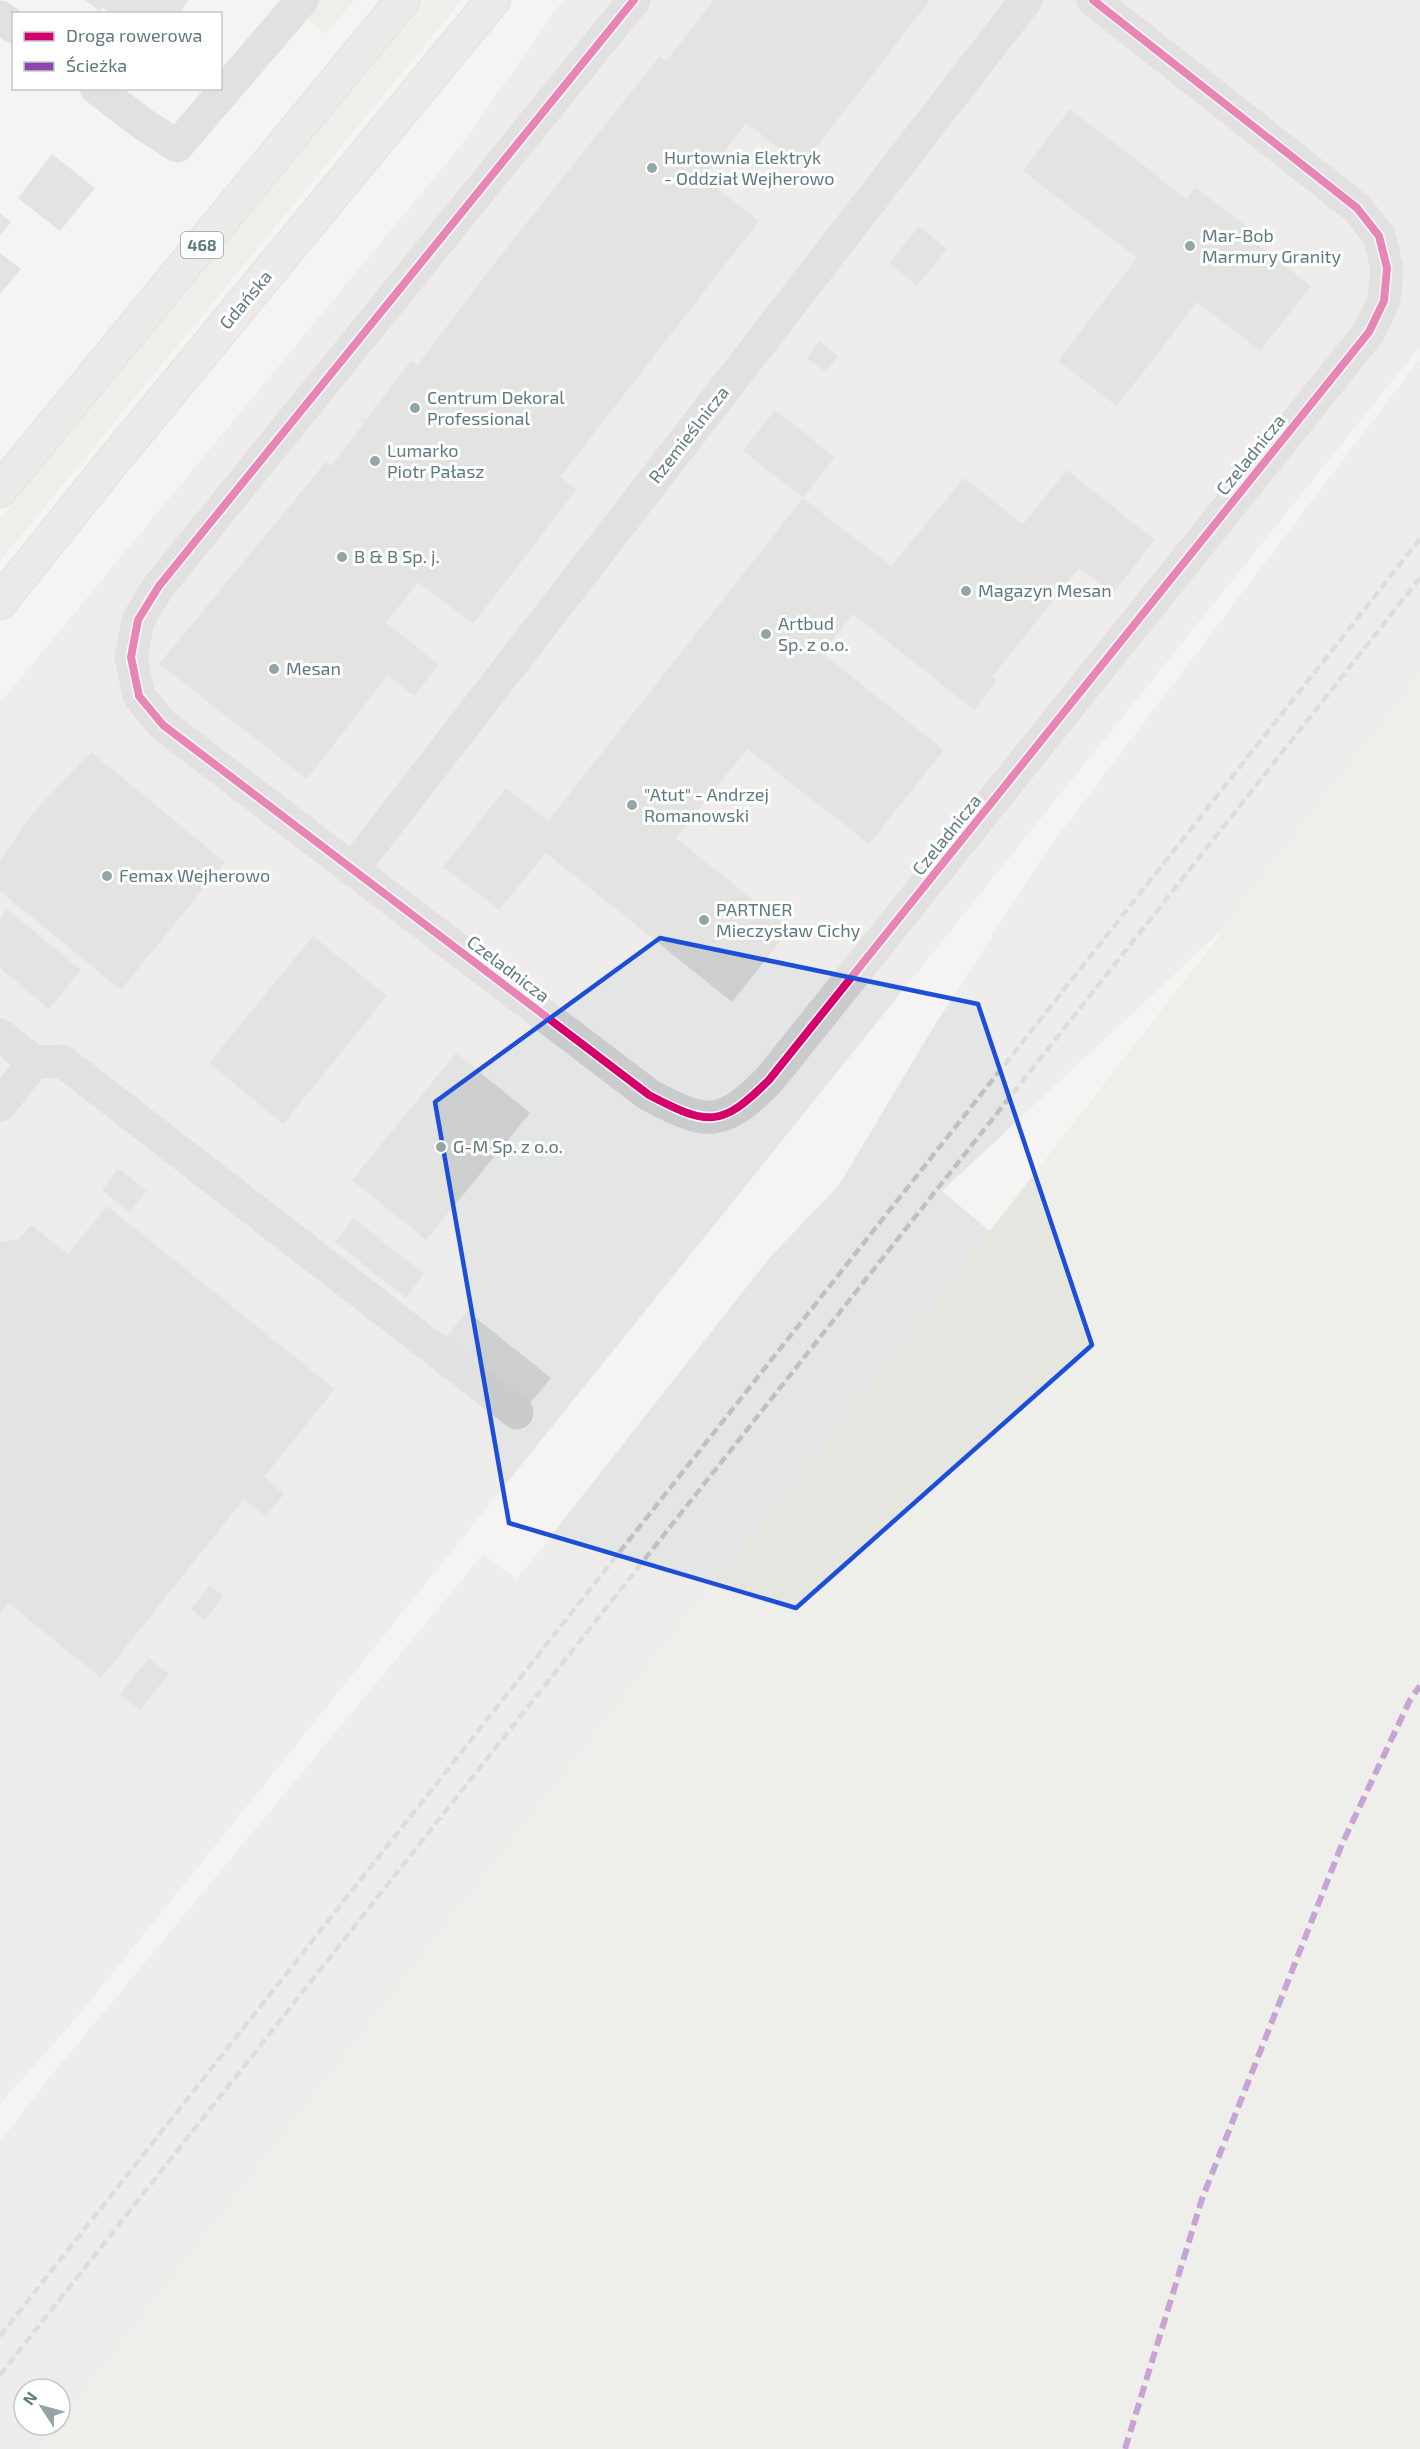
<svg xmlns="http://www.w3.org/2000/svg" width="1420" height="2449" font-family="'Exo 2',sans-serif">
  <style>
    .built { fill: #e4e5e5; fill-rule: evenodd }
    .green { fill: #e4e6df }
    .building { fill: #cccfce }
    .lines { fill: none; stroke-linecap: round; stroke-linejoin: round }
    .major-casing { stroke: #d0d1d0; stroke-width: 36 }
    .minor { stroke: #cacbcc; stroke-width: 33 }
    .major { stroke: #dfe0df; stroke-width: 33 }
    .rail { stroke: #bfc1c1; stroke-width: 4.5; stroke-dasharray: 9 4.5; stroke-linecap: butt }
    .quiet { stroke: #8e44ad; stroke-width: 6; stroke-dasharray: 12 6; stroke-linecap: butt }
    .cycleway-casing { stroke: #fff; stroke-width: 11 }
    .cycleway { stroke: #d6006c; stroke-width: 8 }
    .marked { fill: none; stroke: #1d4ed8; stroke-width: 4.5; stroke-linejoin: round }
    .poi-dot { fill: #93a5a7; stroke: #fff; stroke-width: 2 }
    .labels { text-anchor: middle; stroke-width: 6; stroke-linejoin: round; paint-order: stroke }
    .shield { fill: #fff; stroke: #8ea2a5; stroke-width: 1.5 }
    .shield-label { font-size: 16px; font-weight: bold; fill: #5e7a7f }
    .poi-label { font-size: 18px; fill: #5e7a7f; stroke: #fff; text-anchor: start }
    .street-label { font-size: 18px; fill: #5e7a7f; stroke: #fff }
  </style>
  <rect width="100%" height="100%" fill="#f5f4f2"/>
  <path class="built" d="M563,0H1420V347L79,2015L0,2104V703L462,144Z
    M1420,358V689L1249,905L942,1191L1037,1271L104,2449H0V2142L45,2083L483,1554L517,1579L771,1256L839,1185L933,1028L1045,853ZM24,2389H60V2425H24Z"/>
  <path class="green" d="M281,0H354L326,34Z
    M427,0H462L0,561V519Z
    M1420,678V2449H42Z"/>
  <path class="building" d="M85,0H189L179,14H111L102,7L100,11Z
    M714,0H930L802,166L746,123L704,178L759,221L560,477L577,489L473,624L418,582L386,623L439,664L414,696L388,675L307,779L159,664L326,462L331,466L365,422L361,419L362,417L366,420L376,407L373,405L374,403L377,405L411,361L417,366L497,260L660,56L666,61Z
    M1070,109L1187,199L1195,187L1248,227L1243,233L1311,286L1260,351L1197,302L1117,406L1058,361L1137,258L1023,171Z
    M52,154L95,188L60,231L18,198Z
    M0,213L11,222L0,235Z
    M919,226L947,249L917,286L889,263Z
    M0,253L21,269L0,294Z
    M819,341L838,356L826,372L807,358Z
    M775,410L835,457L803,498L743,451Z
    M1067,470L1155,540L1113,593L1079,568L992,677L997,680L974,710L853,614L822,653L944,750L869,844L747,749L676,838L790,929L732,1002L546,853L499,910L443,867L506,788L548,821L803,498L891,566L964,478L1023,524Z
    M91,752L225,862L121,990L0,891V861L31,815Z
    M7,909L81,970L49,1009L0,968V918Z
    M313,936L387,996L283,1124L209,1063Z
    M456,1053L530,1113L426,1240L352,1180Z
    M118,1168L147,1191L129,1212L102,1190Z
    M107,1206L335,1389L264,1477L284,1494L266,1516L244,1499L101,1678L8,1603L0,1614V1242L19,1239L31,1225L68,1254Z
    M353,1218L424,1274L406,1298L335,1242Z
    M467,1311L551,1378L527,1407L444,1340Z
    M210,1585L223,1596L205,1620L191,1609Z
    M149,1658L169,1674L140,1710L120,1694Z"/>
  <g class="lines">
    <g class="major-casing">
      <path id="major" d="M0,490L403,0
        M0,602L109,466L493,0"/>
    </g>
    <path class="minor" d="M634,0L159,586L138,620L131,657L139,696L163,725L649,1095C708,1126 721,1128 769,1080L1369,332L1384,301L1387,268L1379,236L1357,208L1093,0
      M0,17L14,27
      M96,88L143,124L177,146L302,0
      M352,870L1026,0
      M0,1035L34,1062
      M0,1105L34,1062L62,1061L517,1413"/>
    <use href="#major" class="major"/>
    <path class="rail" d="M0,2336L1420,539
      M0,2375L1420,578"/>
    <path class="quiet" d="M1125,2449L1202,2199L1342,1844L1410,1700L1420,1686"/>
    <g class="cycleway-casing">
      <path id="cycleway" d="M634,0L159,586L138,620L131,657L139,696L163,725L649,1095C708,1126 721,1128 769,1080L1369,332L1384,301L1387,268L1379,236L1357,208L1093,0"/>
    </g>
    <use href="#cycleway" class="cycleway"/>
  </g>
  <path d="M0 0H1420V2449H0ZM660,938L978,1004L1092,1345L796,1608L509,1523L435,1102Z" fill="#f5f4f2" fill-opacity=".55" fill-rule="evenodd"/>
  <path class="marked" d="M660,938L978,1004L1092,1345L796,1608L509,1523L435,1102Z"/>
  <g class="poi-dot">
    <circle cx="652" cy="168" r="6"/>
    <circle cx="1190" cy="246" r="6"/>
    <circle cx="415" cy="408" r="6"/>
    <circle cx="375" cy="461" r="6"/>
    <circle cx="342" cy="557" r="6"/>
    <circle cx="966" cy="591" r="6"/>
    <circle cx="766" cy="634" r="6"/>
    <circle cx="274" cy="669" r="6"/>
    <circle cx="632" cy="805" r="6"/>
    <circle cx="107" cy="876" r="6"/>
    <circle cx="704" cy="920" r="6"/>
    <circle cx="441" cy="1147" r="6"/>
  </g>
  <g class="labels">
    <rect class="shield" x="181" y="232" width="42" height="26" rx="4.5"/>
    <g class="shield-label">
      <text x="202" y="251">468</text>
    </g>
    <g class="poi-label">
      <text x="664" y="164">Hurtownia Elektryk<tspan x="664" dy="21">- Oddział Wejherowo</tspan></text>
      <text x="1202" y="242">Mar-Bob<tspan x="1202" dy="21">Marmury Granity</tspan></text>
      <text x="427" y="404">Centrum Dekoral<tspan x="427" dy="21">Professional</tspan></text>
      <text x="387" y="457">Lumarko<tspan x="387" dy="21">Piotr Pałasz</tspan></text>
      <text x="354" y="563">B &amp; B Sp. j.</text>
      <text x="978" y="597">Magazyn Mesan</text>
      <text x="778" y="630">Artbud<tspan x="778" dy="21">Sp. z o.o.</tspan></text>
      <text x="286" y="675">Mesan</text>
      <text x="644" y="801">"Atut" - Andrzej<tspan x="644" dy="21">Romanowski</tspan></text>
      <text x="119" y="882">Femax Wejherowo</text>
      <text x="716" y="916">PARTNER<tspan x="716" dy="21">Mieczysław Cichy</tspan></text>
      <text x="453" y="1153">G-M Sp. z o.o.</text>
    </g>
    <g class="street-label">
      <text transform="translate(246 300) rotate(-50)" y="6">Gdańska</text>
      <text transform="translate(689 435) rotate(-52)" y="6">Rzemieślnicza</text>
      <text transform="translate(1251 455) rotate(-51)" y="6">Czeladnicza</text>
      <text transform="translate(947 835) rotate(-51)" y="6">Czeladnicza</text>
      <text transform="translate(508 969) rotate(37)" y="6">Czeladnicza</text>
    </g>
  </g>
  <rect x="12" y="12" width="210" height="78" fill="#ffffff" stroke="#bfcacc" stroke-width="1.5"/>
  <rect x="24" y="32" width="30" height="9" fill="#d6006c" stroke="#bfcacc" stroke-width="1.5"/>
  <text x="66" y="42" font-size="18" fill="#5e7a7f">Droga rowerowa</text>
  <rect x="24" y="62" width="30" height="9" fill="#8e44ad" stroke="#bfcacc" stroke-width="1.5"/>
  <text x="66" y="72" font-size="18" fill="#5e7a7f">Ścieżka</text>
  <g transform="translate(42 2407) rotate(306)"><circle r="28" fill="#ffffff" stroke="#bfcacc" stroke-width="1.5"/>
  <path d="M0-4.5L10 22L0 15L-10 22Z" fill="#93a5a7"/>
  <text y="-9" font-size="16" font-weight="bold" text-anchor="middle" fill="#5e7a7f">N</text>
  </g>
</svg>
